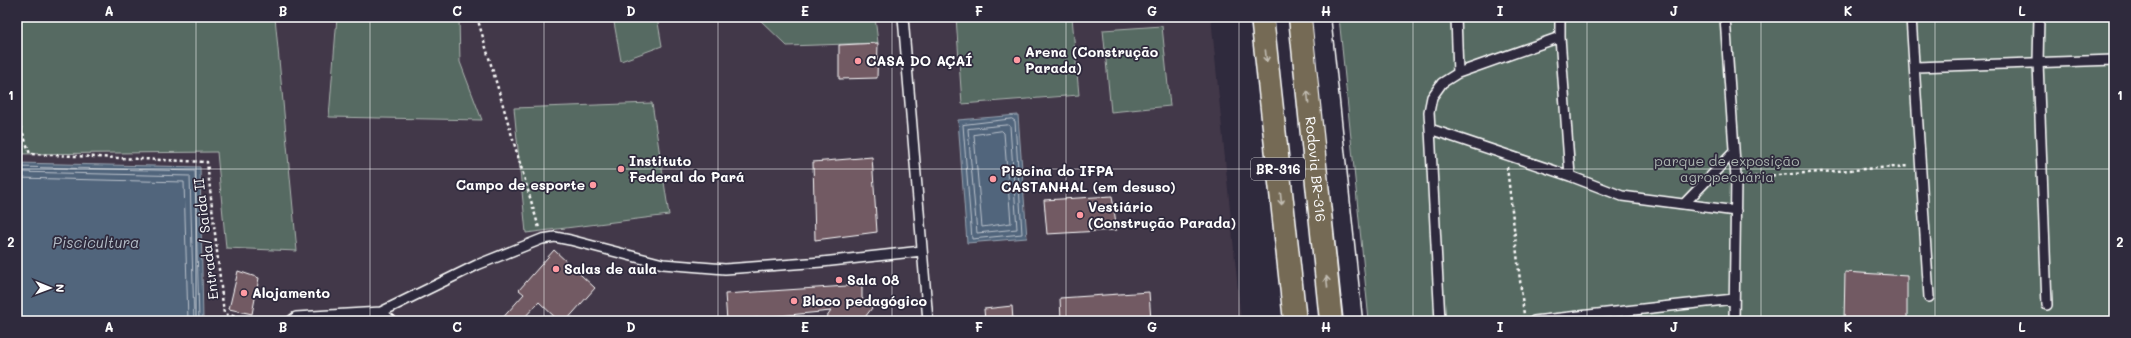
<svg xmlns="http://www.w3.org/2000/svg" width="2131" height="338" font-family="Mali,sans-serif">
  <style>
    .built { fill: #433849 }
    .green { fill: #576a62; stroke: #abb4b0 }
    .water { fill: #51657c; stroke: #97a3b0 }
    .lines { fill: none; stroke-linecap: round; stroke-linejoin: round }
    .shore { stroke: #b9c1cb; stroke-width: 1 }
    .building { fill: #725a64; stroke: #fff }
    .lane-casing { stroke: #fff; stroke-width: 12 }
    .street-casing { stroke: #fff; stroke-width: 21 }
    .highway-casing { stroke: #fff; stroke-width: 25 }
    .path { stroke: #fff; stroke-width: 2.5; stroke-dasharray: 3 3; stroke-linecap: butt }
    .lane { stroke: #2f2a3d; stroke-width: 9 }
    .street { stroke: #2f2a3d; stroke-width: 18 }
    .highway { stroke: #756a55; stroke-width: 22 }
    .oneway { stroke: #c1bcb2 }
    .grid { fill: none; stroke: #fff; stroke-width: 1; stroke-opacity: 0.55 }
    .poi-dot { fill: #ff9aa2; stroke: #2f2a3d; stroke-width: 1.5 }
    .labels { text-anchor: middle; stroke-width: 3.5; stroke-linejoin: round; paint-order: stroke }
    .shield { fill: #2f2a3d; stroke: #c1bfc5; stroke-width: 1 }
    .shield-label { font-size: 13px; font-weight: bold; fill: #fff }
    .poi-label { font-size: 14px; font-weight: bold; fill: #fff; stroke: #2f2a3d; text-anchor: start }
    .park-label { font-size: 14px; fill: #abb4b0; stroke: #2f2a3d }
    .street-label { font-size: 14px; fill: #fff; stroke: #2f2a3d }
    .water-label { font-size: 15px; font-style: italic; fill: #b1bac4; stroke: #2f2a3d }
    .neatline { fill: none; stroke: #fff; stroke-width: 1.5 }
    .grid-label { font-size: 13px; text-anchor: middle; font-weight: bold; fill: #fff }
  </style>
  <rect width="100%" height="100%" fill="#2f2a3d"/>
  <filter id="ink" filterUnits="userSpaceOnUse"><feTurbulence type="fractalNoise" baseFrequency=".025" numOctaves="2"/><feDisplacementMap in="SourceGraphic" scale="8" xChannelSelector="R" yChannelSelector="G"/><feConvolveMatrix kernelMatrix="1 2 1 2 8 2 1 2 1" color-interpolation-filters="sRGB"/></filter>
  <g filter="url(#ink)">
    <path class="built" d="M17,17H1211L1241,321H17Z"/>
    <path class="green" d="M17,17H275L297,251L226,248L217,152L17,154Z
      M337,17H459L460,62L482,120L329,117Z
      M613,17H657L662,46L621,61Z
      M757,17H875L878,43L787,46Z
      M956,17H1072L1079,95L962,104Z
      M1339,17H2114V317L2041,321H1369Z
      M1162,26L1170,106L1111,112L1103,30Z
      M652,103L669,215L526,233L514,108Z"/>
    <path class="water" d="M1018,115L1027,238L967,243L958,120Z
      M17,163L200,167L203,321H17Z"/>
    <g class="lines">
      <path class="shore" d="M1012,119L1015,121L1022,234L972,239L963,125Z
        M1008,125L1010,126L1017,229L977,233L968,129Z
        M1002,131L1004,133L1011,223L982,227L974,135Z
        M17,167L195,171L199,321
        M17,172L190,176L194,321
        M17,178L184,182L188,321"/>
    </g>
    <path class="building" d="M878,43L877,78L839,79V45Z
      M872,157L877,232L815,240L813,162Z
      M1112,196L1117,230L1047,234L1044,200Z
      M554,250L595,288L566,321H559L539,302L521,321H500L524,294L519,290Z
      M238,271L259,278L252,314L229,309Z
      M1845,272L1907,276V320L1844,321Z
      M862,285V298L872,308L862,321H824L831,311L727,321L725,294Z
      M1149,292L1151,321H1061L1060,298Z
      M1012,306L1013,321H985L984,309Z"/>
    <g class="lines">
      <g class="lane-casing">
        <path id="lane" d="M903,17L928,321
          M1456,17L1458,73
          M1725,17L1736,178L1734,321
          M1911,17L1929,297
          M2039,17L2038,62L2047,305
          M1560,37L1570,176L1622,196L1736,211
          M1916,67L2114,60
          M1430,129L1570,176
          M1684,204L1734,152
          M381,312L392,321
          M291,321L296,317L381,312L477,265L542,239L555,237L570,240L663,264L725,269L822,262L922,251
          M1440,321L1430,129L1429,112L1432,97L1442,83L1458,73L1560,37V17
          M1534,321L1734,299"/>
      </g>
      <g class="street-casing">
        <path id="street" d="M1321,17L1353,321"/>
      </g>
      <g class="highway-casing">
        <g id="highway">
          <path d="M1262,17L1295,321"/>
          <path id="s1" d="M1300,17L1331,321"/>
        </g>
      </g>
      <path class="path" d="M477,17L539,228
        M17,116L30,154L207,162L224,314L256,321
        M1507,167L1524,315
        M1748,177L1909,166"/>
      <use href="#lane" class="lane"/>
      <use href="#street" class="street"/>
      <use href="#highway" class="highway"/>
    </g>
    <defs><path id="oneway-shaft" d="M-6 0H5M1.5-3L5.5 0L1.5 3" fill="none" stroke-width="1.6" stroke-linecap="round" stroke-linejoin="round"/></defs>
    <g class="oneway">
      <use href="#oneway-shaft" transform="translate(1266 56) rotate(84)"/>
      <use href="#oneway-shaft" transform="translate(1308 97) rotate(-96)"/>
      <use href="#oneway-shaft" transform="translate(1281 199) rotate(84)"/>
      <use href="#oneway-shaft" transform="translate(1327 282) rotate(-96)"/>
    </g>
  </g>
  <path class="grid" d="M196,17V321M370,17V321M544,17V321M718,17V321M892,17V321M1066,17V321M1239,17V321M1413,17V321M1587,17V321M1761,17V321M1935,17V321M17,169H2114"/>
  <g class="poi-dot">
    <circle cx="1017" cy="60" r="4"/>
    <circle cx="858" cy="61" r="4"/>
    <circle cx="621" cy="169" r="4"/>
    <circle cx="993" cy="179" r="4"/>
    <circle cx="593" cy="185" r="4"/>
    <circle cx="1080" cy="215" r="4"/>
    <circle cx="556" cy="269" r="4"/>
    <circle cx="839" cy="280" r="4"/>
    <circle cx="244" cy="293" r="4"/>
    <circle cx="794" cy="301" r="4"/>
  </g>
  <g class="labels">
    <rect class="shield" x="1251" y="158" width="54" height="22" rx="3"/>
    <g class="shield-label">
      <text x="1278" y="174">BR-316</text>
    </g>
    <g class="poi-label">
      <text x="1025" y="57">Arena (Construção<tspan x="1025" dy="16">Parada)</tspan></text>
      <text x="866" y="66">CASA DO AÇAÍ</text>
      <text x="629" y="166">Instituto<tspan x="629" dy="16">Federal do Pará</tspan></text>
      <text x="1001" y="176">Piscina do IFPA<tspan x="1001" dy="16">CASTANHAL (em desuso)</tspan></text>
      <text x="585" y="190" text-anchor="end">Campo de esporte</text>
      <text x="1088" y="212">Vestiário<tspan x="1088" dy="16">(Construção Parada)</tspan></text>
      <text x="564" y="274">Salas de aula</text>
      <text x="847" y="285">Sala 08</text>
      <text x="252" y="298">Alojamento</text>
      <text x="802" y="306">Bloco pedagógico</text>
    </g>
    <g class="park-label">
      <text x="1727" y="166">parque de exposição<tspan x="1727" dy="16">agropecuária</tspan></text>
    </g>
    <g class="street-label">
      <text dy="5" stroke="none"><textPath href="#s1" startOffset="153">Rodovia BR-316</textPath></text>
      <text transform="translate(206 239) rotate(-97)" y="5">Entrada/ Saida II</text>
    </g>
    <g class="water-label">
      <text x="96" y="248">Piscicultura</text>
    </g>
  </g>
  <rect width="2131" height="338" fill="none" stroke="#2f2a3d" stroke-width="44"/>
  <g transform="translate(50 288) rotate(91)" stroke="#2f2a3d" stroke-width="3" paint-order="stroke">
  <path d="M0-3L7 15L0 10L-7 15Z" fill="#ffffff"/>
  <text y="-6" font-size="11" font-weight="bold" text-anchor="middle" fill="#ffffff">N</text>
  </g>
  <rect x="22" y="22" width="2087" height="294" class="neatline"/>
  <g class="grid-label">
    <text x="109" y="16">A</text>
    <text x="283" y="16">B</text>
    <text x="457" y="16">C</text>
    <text x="631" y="16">D</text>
    <text x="805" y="16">E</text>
    <text x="979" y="16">F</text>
    <text x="1152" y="16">G</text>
    <text x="1326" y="16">H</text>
    <text x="1500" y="16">I</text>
    <text x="1674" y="16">J</text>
    <text x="1848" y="16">K</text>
    <text x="2022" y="16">L</text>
    <text x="11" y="100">1</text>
    <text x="2120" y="100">1</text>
    <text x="11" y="247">2</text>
    <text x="2120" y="247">2</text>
    <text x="109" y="332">A</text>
    <text x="283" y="332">B</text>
    <text x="457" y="332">C</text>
    <text x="631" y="332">D</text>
    <text x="805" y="332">E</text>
    <text x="979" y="332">F</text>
    <text x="1152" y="332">G</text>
    <text x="1326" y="332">H</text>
    <text x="1500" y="332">I</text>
    <text x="1674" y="332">J</text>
    <text x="1848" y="332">K</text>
    <text x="2022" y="332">L</text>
  </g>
</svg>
